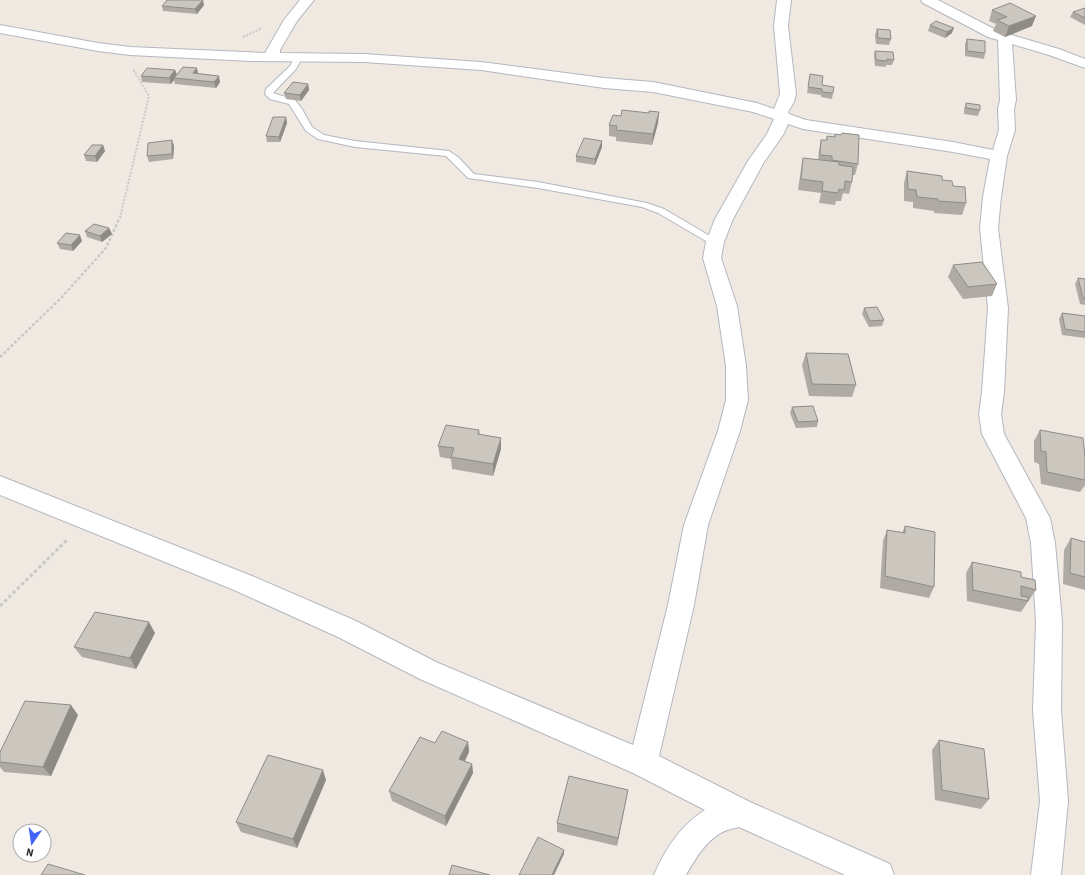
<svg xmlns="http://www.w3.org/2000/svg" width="1085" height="875" font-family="'Source Sans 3',sans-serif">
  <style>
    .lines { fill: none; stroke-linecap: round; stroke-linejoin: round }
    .lane-casing { stroke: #b4b7c1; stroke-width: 2 }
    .street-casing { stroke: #b4b7c1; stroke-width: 2 }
    .path-far2 { stroke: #c9c9c9; stroke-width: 2; stroke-dasharray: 2 1.5; stroke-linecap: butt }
    .path-far1 { stroke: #c9c9c9; stroke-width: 2.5; stroke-dasharray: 3 2; stroke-linecap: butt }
    .path { stroke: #c9c9c9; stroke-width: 3; stroke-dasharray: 3.5 2.5; stroke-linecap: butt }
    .lane { fill: #fff; fill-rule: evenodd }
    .street { fill: #fff; fill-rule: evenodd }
    .wall { fill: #afaba4 }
    .shaded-wall { fill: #8e8b86 }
    .building { fill: #cbc7bf; stroke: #8e8b86 }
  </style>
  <rect width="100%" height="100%" fill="#efe9e1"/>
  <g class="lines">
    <g class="lane-casing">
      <path id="lane" d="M295,56H301L302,58L296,69L273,93L295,100L302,109L312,127L324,135L355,141L449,151L458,157L474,174L538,182L647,203L664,209L720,242L715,245L711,244L658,213L642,207L538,188L468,178L446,156L355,147L318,139L306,131L289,104L270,99L265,94L266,89L290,66Z"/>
    </g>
    <g class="street-casing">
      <path id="street" d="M300,0H314L297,21L280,50V53L364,54L481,62L604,78L653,82L757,103L774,109L780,94L774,26L777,0H791L788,26L796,94L794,102L788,112L789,114L806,120L953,142L993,150L999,130L998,109L1000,100L998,40L988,37L923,3L921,0H938L998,31L1059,49L1085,59V68L1049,55L1012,44L1016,100L1014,109L1015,130L1007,156L1001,197L998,228L1008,308L1004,392L1001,414L1004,434L1050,518L1055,543L1062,622L1061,710L1068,801L1061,875H1031L1040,801L1033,710L1036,622L1031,543L1026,518L982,434L979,414L982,392L988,308L980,228L983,197L990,159L953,152L803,129L788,124L783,135L764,162L733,219L724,242L721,258L737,306L746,366L748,400L740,431L708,525L694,605L659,756L750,802L890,864L894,875H845L739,827C735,828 731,829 727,830C708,837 695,859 686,875H654C665,849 681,825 705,810L633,773L420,679L338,637L234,590L0,495V476L252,576L356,621L438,663L633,745L668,605L684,525L718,431L726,400V366L717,306L703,258L706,242L715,219L748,161L767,134L774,119L753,112L653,92L604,88L481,70L364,62L251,61L130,55L98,51L0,33V25L98,43L130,47L265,53L284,20Z"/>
    </g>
    <path class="path-far2" d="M243,37L262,28
      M120,218L149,96L133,69"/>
    <path class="path-far1" d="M0,357L61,298L106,248L120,217"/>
    <path class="path" d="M0,606L68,539"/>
    <use href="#lane" class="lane"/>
    <use href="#street" class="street"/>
  </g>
  <path class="wall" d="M204,5L197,14L163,11L162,6Z
    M1085,8V25L1070,17L1073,12Z
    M992,10L1032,26L1005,37L993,31L996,24L989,21Z
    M930,25L952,33L945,38L928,31Z
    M877,29L891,39L889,45L876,44L875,35Z
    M967,39L985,53L984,59L965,56V44Z
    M875,51L894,60L892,65H886V67L875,66L874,56Z
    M197,68L198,74L220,82L216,88L175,84L174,80L171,84L142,82L141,76L175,70L177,74Z
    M810,74L822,85L833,93L832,99L821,97V95L807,93Z
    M308,84L309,90L301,101L286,99L284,93Z
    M966,103L980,110L978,116L964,114V109Z
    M659,112L658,123L652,145L616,141V137L609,136V125L621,116Z
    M286,117L287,123L280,142H267L266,136Z
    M835,134L858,164L855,175H852V182L849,194L843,193L841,201H836L835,205L819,203L821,193L798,190L801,169L803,158L818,160L819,151L821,140H826L827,136L834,137Z
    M172,140L174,146L173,159L149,162L147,156Z
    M103,145L105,151L97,162L86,161L84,155Z
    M602,147L595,165L576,162V156Z
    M907,171L942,180L953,186L966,203L962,215L934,213V211L913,208V202L904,201V183Z
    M109,228L112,234L102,242L87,237L85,231Z
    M82,241L73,251L60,249L57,243Z
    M953,265L997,284L992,296L963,299L948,277Z
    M1078,278L1085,279V305L1080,304L1075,284Z
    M864,308L884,320L882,326L869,327L862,314Z
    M1062,313L1085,316V338L1062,335L1059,319Z
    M806,353L856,385L852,397L809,396L802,365Z
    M792,407L818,421L817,427L796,428L790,413Z
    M479,430L480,435L501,438V449L493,476L452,469L451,459L440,457L438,446Z
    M1040,430L1085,456V487V485L1080,492L1041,484L1039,464L1034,462V441Z
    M905,526L934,587L929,598L880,588L883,541L887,530L902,533Z
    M1071,538L1085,542V590L1063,584L1064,550Z
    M972,562L1021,577L1036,590L1021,612L967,601L966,573Z
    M155,633L136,669L82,657L74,647Z
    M78,715L51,776L4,772L0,767V752Z
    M939,740L989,799L981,809L935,800L932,750Z
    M468,742L469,752L465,761L472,764L473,773L446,826L392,801L389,791L435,743Z
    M326,780L297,848L241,832L236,822Z
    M626,800L617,846L557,832V823Z"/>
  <path class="shaded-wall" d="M203,0L204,5L197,14L195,9Z
    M1036,16L1032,26L1005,37L1009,26Z
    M954,28L952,33L945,38L947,32Z
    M197,68L198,74L193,73Z
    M175,70L177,76L174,78V80L171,84L169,78Z
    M219,76L220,82L216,88L214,82Z
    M308,84L309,90L301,101L300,95Z
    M659,112L658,123L652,145L653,134Z
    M286,117L287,123L280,142L279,137Z
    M172,140L174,146L173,159L172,154Z
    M602,141V147L595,165V159Z
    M103,145L105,151L97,162L95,156Z
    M109,228L112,234L102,242L100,236Z
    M80,235L82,241L73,251L71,245Z
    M501,438V449L493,476V464Z
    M149,622L155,633L136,669L130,658Z
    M71,705L78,715L51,776L43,767Z
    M468,742L469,752L461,768L459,759Z
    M472,764L473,773L446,826L445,816Z
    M323,770L326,780L297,848L293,839Z
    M628,790L626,800L617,846L618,838Z
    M564,850V854L554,875H552Z"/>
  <path class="building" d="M167,0H203L195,9L162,6Z
    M1010,3L1036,16L1009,26L997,20L1007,17L992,10Z
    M1085,8V18L1073,12Z
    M936,21L954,28L947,32L930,25Z
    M877,29L890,30L891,39L878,38Z
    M967,39L985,41V53L967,51Z
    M875,51L893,52L894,60L887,59V61L876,60Z
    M183,67L197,68L193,73L219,76L214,82L174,78Z
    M147,68L175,70L169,78L141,76Z
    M810,74L823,76L822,85L834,87L833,93L822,92V89L808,87Z
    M293,82L308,84L300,95L284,93Z
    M966,103L980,105V110L966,108Z
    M622,110L649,113V111L659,112L653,134L616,130L617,126L609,125L613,115L621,116Z
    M273,117H286L279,137L266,136Z
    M842,133L859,135L858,164L832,160V156L820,155L821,140H827V136L835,137V134L841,135Z
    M584,138L602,141L595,159L576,156Z
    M172,140V154L147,156L148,143Z
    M92,145H103L95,156L84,155Z
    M803,158L839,162V165L853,167L852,182L845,181L844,190L839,189L838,193L822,191L823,182L801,179Z
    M907,171L942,176V180L952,181L953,186L965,187L966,203L938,201V199L917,197L916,190L908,189Z
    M94,224L109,228L100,236L85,231Z
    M66,233L80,235L71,245L57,243Z
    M982,262L997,284L968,287L953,265Z
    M1078,278L1085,279V299L1083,298Z
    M877,307L884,320L870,321L864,308Z
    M1062,313L1085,316V332L1065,329Z
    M806,353L848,354L856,385L812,384Z
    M813,406L818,421L798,422L792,407Z
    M446,425L479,430L478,434L501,438L493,464L451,457L454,448L438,446Z
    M1040,430L1083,438L1085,457V480L1047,472L1046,452L1041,451Z
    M905,526L935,532L934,587L885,576L887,530L905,533Z
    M1071,538L1085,542V577L1070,573Z
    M972,562L1021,572V577L1035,580L1036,590L1021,586V596L1028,597V601L973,590Z
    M95,612L149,622L130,658L74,647Z
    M25,701L71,705L43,767L0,762V752Z
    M442,731L468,742L459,759L472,764L445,816L389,791L420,737L435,743Z
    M939,740L984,749L989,799L942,790Z
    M268,755L323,770L293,839L236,822Z
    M569,776L628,790L618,838L557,823Z
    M538,837L564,850L552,875H519Z
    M48,864L85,875H41Z
    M452,865L490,875H449Z"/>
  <g transform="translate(32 843) rotate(193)"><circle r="19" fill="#ffffff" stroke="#ababab"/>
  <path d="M0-3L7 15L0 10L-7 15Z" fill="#4264fb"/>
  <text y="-6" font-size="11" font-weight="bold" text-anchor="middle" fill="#2e2e2e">N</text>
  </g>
</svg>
